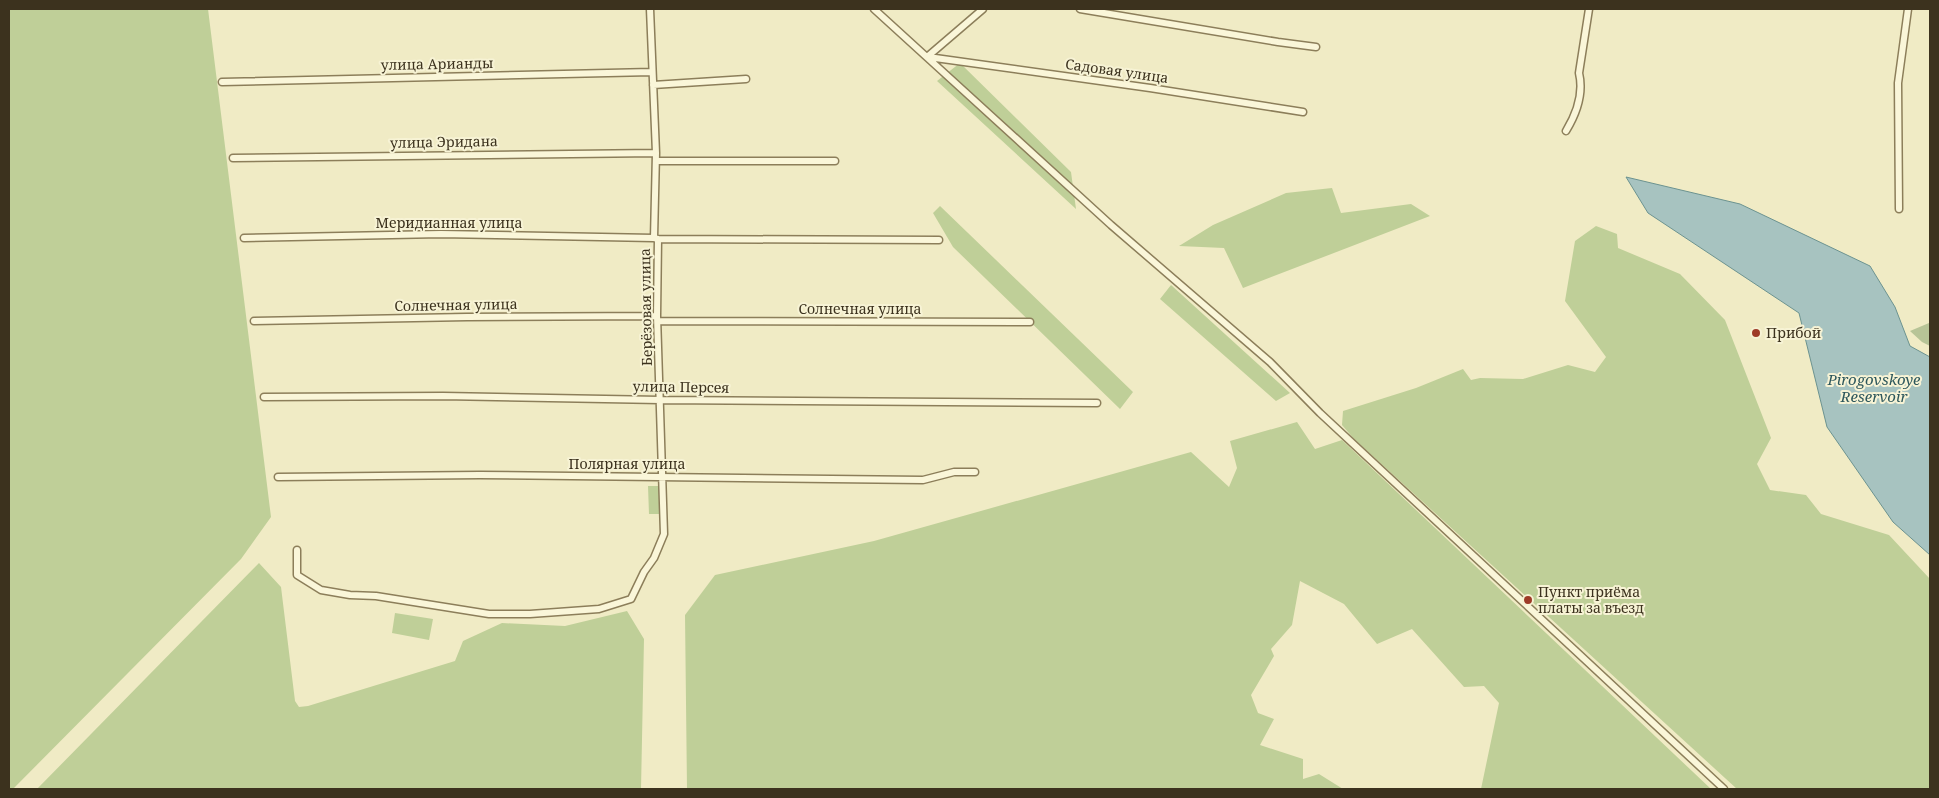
<svg xmlns="http://www.w3.org/2000/svg" width="1939" height="798" font-family="'Noto Serif',serif">
  <style>
    .green { fill: #bfcf98 }
    .cemetery { fill: #b7c497 }
    .water { fill: #a7c3c0; stroke: #6c9390 }
    .lines { fill: none; stroke-linecap: round; stroke-linejoin: round }
    .minor-casing { stroke: #8c7e5a; stroke-width: 9 }
    .minor { stroke: #faf6d9; stroke-width: 6 }
    .poi-dot { fill: #9e3b27; stroke: #f7f3d5; stroke-width: 2 }
    .labels { text-anchor: middle; stroke-width: 4; stroke-linejoin: round; paint-order: stroke }
    .street-label { font-size: 14px; fill: #3c321e; stroke: #f7f3d5 }
    .poi-label { font-size: 14px; fill: #3c321e; stroke: #f7f3d5; text-anchor: start }
    .water-label { font-size: 15px; font-style: italic; fill: #2d575c; stroke: #f7f3d5 }
  </style>
  <rect width="100%" height="100%" fill="#f0ebc5"/>
  <path class="green" d="M9,9H208L271,517L241,559L13,789H9Z
    M960,63L1071,172L1076,209L937,81Z
    M1332,188L1341,213L1411,204L1430,216L1243,288L1224,248L1179,246L1213,225L1286,193Z
    M940,206L1133,392L1120,409L953,247L933,213Z
    M1596,226L1617,234L1618,248L1680,274L1725,320L1771,438L1757,464L1770,490L1806,495L1821,514L1889,535L1930,579V789H1737L1354,439L1342,425L1343,411L1416,388L1463,369L1471,380L1480,378L1523,379L1568,365L1595,372L1606,357L1565,301L1575,241Z
    M1171,285L1290,393L1276,401L1160,299Z
    M1297,422L1315,449L1342,440L1711,789H1481L1499,703L1484,686L1464,687L1412,629L1377,644L1344,604L1300,581L1292,625L1271,649L1274,656L1251,695L1258,713L1274,719L1260,745L1303,759V779L1319,774L1343,789H687L685,615L715,575L874,541L1191,452L1229,487L1237,468L1230,441Z
    M648,486H659V514H649Z
    M259,563L281,587L295,701L299,707L308,706L455,661L463,641L502,623L565,626L627,611L644,639L641,789H37Z
    M395,613L433,619L429,640L392,633Z"/>
  <path class="cemetery" d="M1929,323H1930V346L1922,342L1910,331Z"/>
  <path class="water" d="M1626,177L1740,204L1870,266L1895,307L1910,346L1930,357V555L1893,522L1827,427L1799,313L1648,213Z"/>
  <g class="lines">
    <g class="minor-casing">
      <path id="minor" d="M874,9L1111,225L1270,362L1320,413L1724,789
        M1080,9L1278,42L1316,47
        M927,57L983,9
        M928,57L1150,88L1303,112
        M222,82L652,72
        M653,85L746,79
        M1566,131C1577,113 1584,94 1579,73L1589,9
        M233,158L656,153
        M656,161H835
        M1899,209L1898,83L1908,9
        M244,238L441,234L654,238
        M658,239L939,240
        M254,321L467,317L657,316
        M659,321L1030,322
        M264,397L443,396L660,400L1097,403
        M278,477L480,475L923,480L954,472H975
        M297,550V575L321,590L350,595L376,596L489,614H530L599,609L631,599L644,572L654,558L664,534L657,316L658,239L654,238L656,153L650,9"/>
    </g>
    <use href="#minor" class="minor"/>
  </g>
  <g class="poi-dot">
    <circle cx="1756" cy="333" r="5"/>
    <circle cx="1528" cy="600" r="5"/>
  </g>
  <g class="labels">
    <g class="street-label">
      <text transform="translate(437 64) rotate(-1)" y="5">улица Арианды</text>
      <text transform="translate(1117 71) rotate(8)" y="5">Садовая улица</text>
      <text transform="translate(444 142) rotate(-1)" y="5">улица Эридана</text>
      <text x="449" y="228">Меридианная улица</text>
      <text transform="translate(456 305) rotate(-1)" y="5">Солнечная улица</text>
      <text transform="translate(646 307) rotate(-91)" y="5">Берёзовая улица</text>
      <text x="860" y="314">Солнечная улица</text>
      <text transform="translate(681 387) rotate(1)" y="5">улица Персея</text>
      <text x="627" y="469">Полярная улица</text>
    </g>
    <g class="poi-label">
      <text x="1766" y="338">Прибой</text>
      <text x="1538" y="597">Пункт приёма<tspan x="1538" dy="16">платы за въезд</tspan></text>
    </g>
    <g class="water-label">
      <text x="1874" y="385">Pirogovskoye<tspan x="1874" dy="17">Reservoir</tspan></text>
    </g>
  </g>
  <rect width="1939" height="798" fill="none" stroke="#3c321e" stroke-width="20"/>
</svg>
